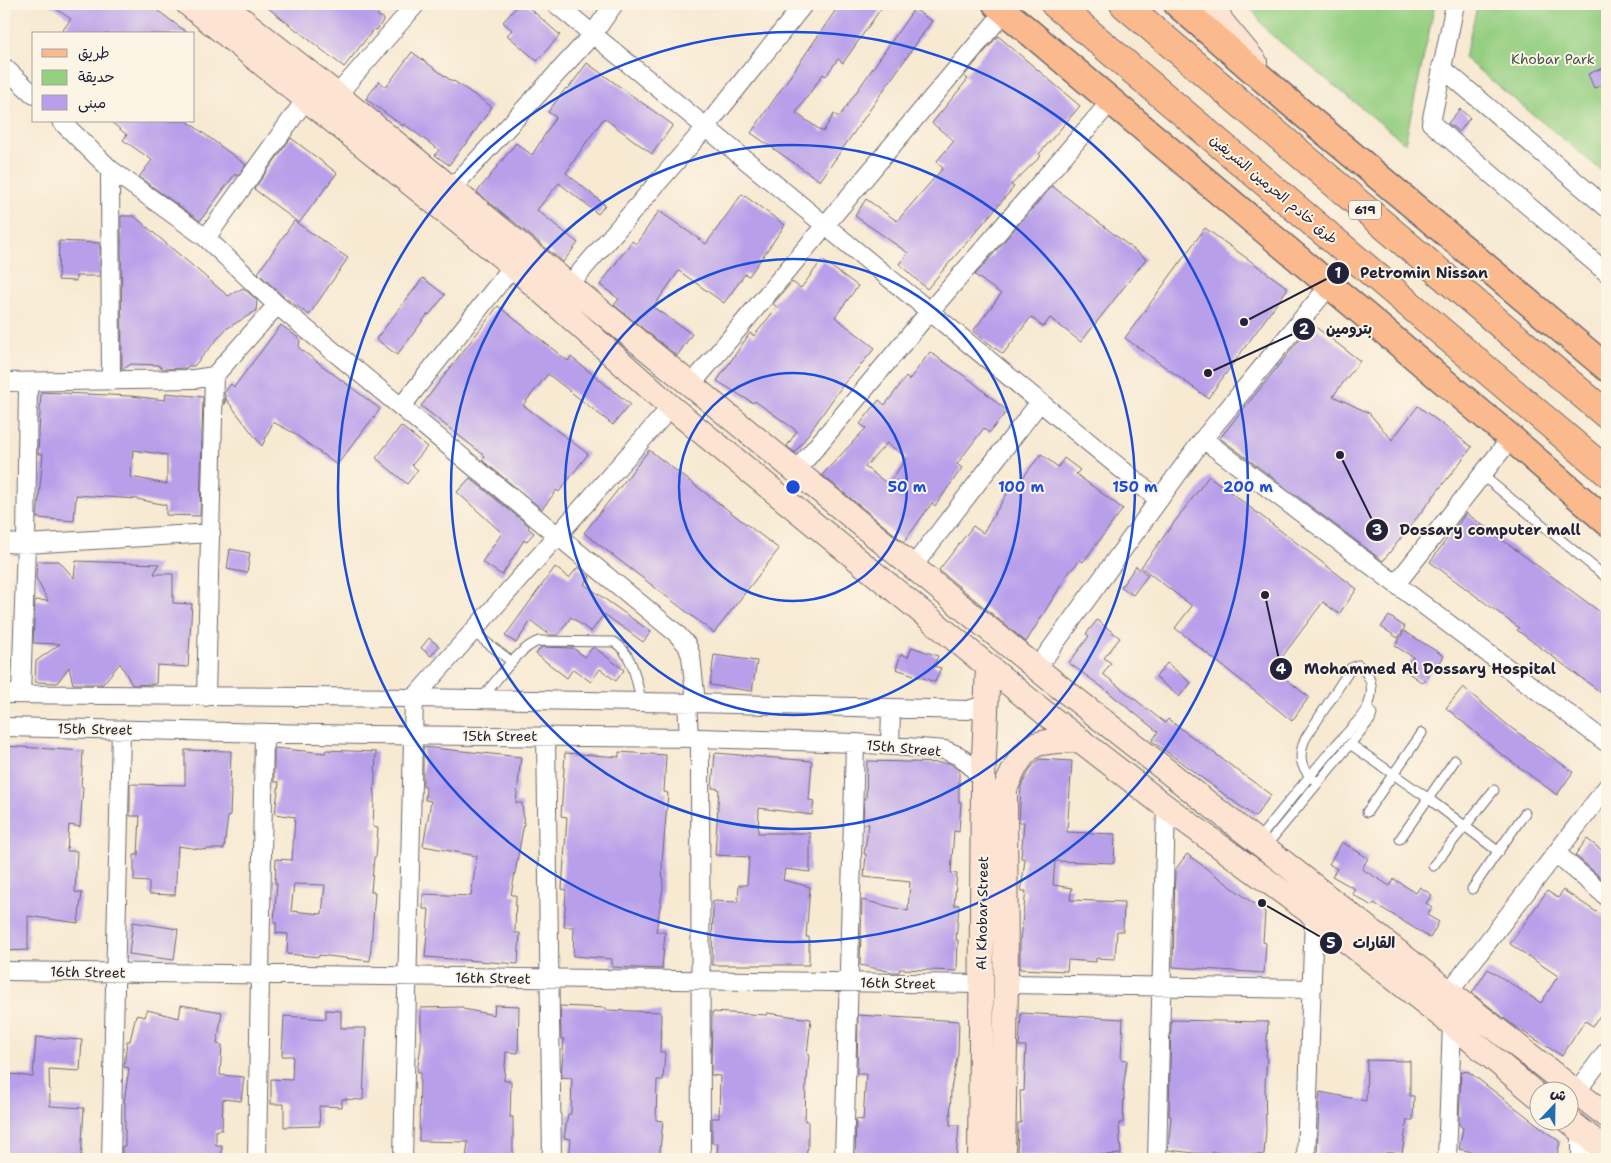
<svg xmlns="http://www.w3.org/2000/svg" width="1611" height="1163" font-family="'Shantell Sans','Playpen Sans Arabic',sans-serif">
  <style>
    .green { fill: #95cf82; stroke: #5c785e }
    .building { fill: #b89fea; fill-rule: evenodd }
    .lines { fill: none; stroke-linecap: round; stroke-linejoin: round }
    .lane-casing { stroke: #6d6870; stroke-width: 11 }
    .street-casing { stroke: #6d6870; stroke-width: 20 }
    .secondary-casing { stroke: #6d6870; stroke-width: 26 }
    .primary-casing { stroke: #6d6870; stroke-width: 29 }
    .highway-casing { stroke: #6d6870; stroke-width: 30 }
    .lane { stroke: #fff; stroke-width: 9 }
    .street { stroke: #fff; stroke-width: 18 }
    .secondary { stroke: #fde3d1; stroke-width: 24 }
    .primary { stroke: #fbba8d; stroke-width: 26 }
    .highway { stroke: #fbba8d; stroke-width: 28 }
    .ring { fill: none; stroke: #1d4ed8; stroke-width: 2.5 }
    .labels { text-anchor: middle; stroke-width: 4; stroke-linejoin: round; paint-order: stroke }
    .shield { fill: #fcf5e5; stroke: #63616e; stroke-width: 1 }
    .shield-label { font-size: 12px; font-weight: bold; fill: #22223b }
    .park-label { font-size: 14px; fill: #445650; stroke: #fcf5e5 }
    .street-label { font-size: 14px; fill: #22223b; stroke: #fcf5e5 }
    .centre { fill: #1d4ed8; stroke: #fcf5e5; stroke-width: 2.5 }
    .ring-label { font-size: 15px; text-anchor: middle; font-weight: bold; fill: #1d4ed8; stroke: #fcf5e5; stroke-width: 4; stroke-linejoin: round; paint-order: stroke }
    .leader { fill: none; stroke: #22223b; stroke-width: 2 }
    .callout-dot { fill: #22223b; stroke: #fcf5e5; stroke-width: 2 }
    .mark-label { font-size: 15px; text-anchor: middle; font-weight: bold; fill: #fff }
    .callout-label { font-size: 15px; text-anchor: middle; font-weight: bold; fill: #22223b; stroke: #fcf5e5; stroke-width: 4; stroke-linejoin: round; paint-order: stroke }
  </style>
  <rect width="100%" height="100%" fill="#fcf5e5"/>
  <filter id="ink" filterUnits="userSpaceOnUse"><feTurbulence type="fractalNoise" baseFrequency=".02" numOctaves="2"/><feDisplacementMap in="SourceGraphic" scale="10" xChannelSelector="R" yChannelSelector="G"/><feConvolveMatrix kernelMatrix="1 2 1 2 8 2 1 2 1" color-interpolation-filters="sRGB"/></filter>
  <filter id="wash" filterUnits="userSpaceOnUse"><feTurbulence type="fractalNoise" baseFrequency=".0096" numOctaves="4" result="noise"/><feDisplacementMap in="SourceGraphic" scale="20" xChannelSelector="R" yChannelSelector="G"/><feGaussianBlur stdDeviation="1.12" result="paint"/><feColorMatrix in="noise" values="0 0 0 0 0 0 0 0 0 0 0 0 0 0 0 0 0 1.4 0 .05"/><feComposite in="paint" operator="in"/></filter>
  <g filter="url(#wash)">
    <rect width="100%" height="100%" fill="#f7e9d2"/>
    <path class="green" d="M1248,4H1435L1405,143L1268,32Z
      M1478,4H1607V175L1464,58Z"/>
    <g id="blocks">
      <path class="building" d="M49,4H149L189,34H60L71,19Z
        M263,4H385L377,15L384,19L377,30L374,29L344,67Z
        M519,4H525L560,35L537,61L507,35L512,30L503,22Z
        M840,4H884L843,63L838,59L826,76L823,74L796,113L823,132L834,114L839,117L914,9L932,21L820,181L751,133Z
        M998,36L1080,106L1039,154L1041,156L1011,185L1014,187L927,289L899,264L908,253L855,216L866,199L897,221L943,168L936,162L954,141L932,123L968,79L964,76Z
        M412,52L453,82L454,81L492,107L465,146L464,145L449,165L435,155L439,150L404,124L403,126L366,99L379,81L386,87Z
        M587,63L673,125L652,154L604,118L583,147L566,173L605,205L598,214L559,183L537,210L578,243L563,262L477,192L516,143L532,155L556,117L548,112L566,88L568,89Z
        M1603,68L1607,83L1594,88L1588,74Z
        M1460,109L1470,118L1459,132L1448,123Z
        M110,121H187L246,165L238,176L235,174L200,221L139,177L152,160L123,140L127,135Z
        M291,138L337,173L299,223L254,189Z
        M1052,186L1146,259L1081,342L1050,318L1043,327L1031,317L1003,354L973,331L1001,294L975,275Z
        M742,194L785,225L749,276L745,274L724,303L679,271L653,307L692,334L677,356L614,305L619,299L600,285L632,241L636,244L659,211L706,244Z
        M121,216H134L228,296L243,288L257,300L256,311L226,329L194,366H188L186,368L163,369L158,365L131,364L122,370Z
        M294,221L348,258L309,315L284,297L258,273Z
        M1205,228L1288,288L1208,398L1125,338Z
        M59,241L100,243V276H76V281L58,280Z
        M822,260L858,286L835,317L875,348L853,374L845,382L795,453L787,446L797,431L755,401L753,403L717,381L750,333L754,336L777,307L773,304L792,282L801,288Z
        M423,278L445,295L429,315L428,314L397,355L376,339Z
        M498,306L568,361L571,357L630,404L613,425L548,374L523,405L588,454L559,492L557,490L542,509L482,460L485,456L421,406Z
        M1312,324L1360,361L1333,396L1369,413L1392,440L1418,406L1472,447L1383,561L1220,438Z
        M281,325L300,339L299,348L380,409L337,465L292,432L273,422L262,446L226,399L224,405V399H226L224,393L231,384L234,387Z
        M930,352L973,382L1007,411L989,433L984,428L957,464L962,468L935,506L932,503L904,542L822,475L866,428L860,424L879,400L885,405L906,377L909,380ZM887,443L907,458L888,484L865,467Z
        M41,392L131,396L165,400L166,393L203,397L200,516L166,515V505L137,499L76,495L74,521L37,518L43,454H38ZM133,450L167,455V484L131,477Z
        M401,426L427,447L412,465L418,470L407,484L376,458Z
        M649,450L779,549L714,633L584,533Z
        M1041,454L1058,467L1064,458L1080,470L1076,474L1123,509L1083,562L1080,560L1064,578L1065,579L1026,642L939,570L973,526L983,533L1011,487L1014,489Z
        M1209,476L1357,589L1339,614L1323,602L1273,669L1309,697L1292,721L1175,628L1192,606L1141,567Z
        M470,478L529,526L528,528L534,533L526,542L524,540L502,575L482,562L502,533L457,492Z
        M1466,513L1607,617V697L1517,630L1519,628L1430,562Z
        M230,549L250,553L247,573L227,569Z
        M37,561H59L74,578L76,561L159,564L154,574H173V603L192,604L188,667L157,665L156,684L132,685L120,663L103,684H73L69,667L57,683L35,682L36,661L60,644L33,643L35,600L48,601L36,578Z
        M1136,566L1148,575L1133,595L1121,587Z
        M555,567L569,578L578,567L590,577L584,584L651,632L643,642L604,614L591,632L571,617L558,635H550L531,621L516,643L505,636Z
        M1389,616L1405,627L1398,638L1381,627Z
        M1097,620L1120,638L1104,658L1111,663L1103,674L1165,723L1168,719L1271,795L1255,817L1152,741L1158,732L1102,687L1069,663L1089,636L1086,634Z
        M1404,631L1444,656L1435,671L1432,669L1423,683L1404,670L1413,657L1395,646Z
        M429,638L439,646L431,656L421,648Z
        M541,647L573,648L585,657L592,648H595L624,670L616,681L600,669L591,682L573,669L567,678L536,654Z
        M912,647L938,656L934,666L941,668L935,682L896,669L901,654L908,657Z
        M714,655L757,661L752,691L710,685Z
        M1167,663L1191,683L1179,697L1156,677Z
        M1463,687L1510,727L1573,772L1557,795L1500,753L1446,708Z
        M4,746L83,751L81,786L83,787L80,827L69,825L67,851H77L75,892L82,893L78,923L28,916V950L4,951Z
        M423,747L521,757L516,803H522L524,823L511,895H516L515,933H520L518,964L425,957L429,909H423V894L471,896L477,856L423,846L431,801L425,800L426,787H423Z
        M274,748L325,753L326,750L376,752L373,827L378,828L376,857H374L371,892H375L370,961L319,955V957L287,954L288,934L276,933V922H274L277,883H275L276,859L292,860L295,817L275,814L279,782H274ZM294,884L325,885L322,914L291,911Z
        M185,750L231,751L230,789H231L230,816H228L224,849H206V850L178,846L175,895L149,894V882L134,881V855H138L140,816H130V784L185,785Z
        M619,752L666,755L664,792L668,793L662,863L663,888L656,932H665L662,969L612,967V959L573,956L574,927H564L566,890L562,889L567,817L561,816L565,753L619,757Z
        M715,753L812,761L809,800L814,801L812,815L759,808L758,833H810V872L785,869L783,880L810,887L806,937H809V965H712L713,901L738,902L739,885H747L749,857L715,855L719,789L712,788Z
        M1039,759L1072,761L1067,832L1115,834L1114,863L1055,861L1053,885L1072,888L1070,900L1124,902L1123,931H1117L1115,959L1096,958V962L1068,960L1067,971L1020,969V940L1026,891H1021L1025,859L1021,858L1024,822H1019L1021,786L1031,768Z
        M867,761L949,763L959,770V802H961L959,832L954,831L951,873L957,874L954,905H959L956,940H958L957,971L900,969L899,972H892L860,965L862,900L908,911L910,882L864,877L866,854H864L869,824H863L864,798H866Z
        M1587,839L1607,854V883L1575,855Z
        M1342,842L1368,858L1362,869L1390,886L1394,879L1416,893L1420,887L1432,895L1426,903L1432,907L1427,915L1439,922L1430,938L1374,903L1372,906L1352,894L1355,889L1332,876L1337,869L1329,864Z
        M1187,854L1265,912L1263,942L1266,943L1264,973L1173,967L1175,870Z
        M1563,890L1607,919V1005L1593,1026L1585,1021L1562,1056L1514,1026L1472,993L1488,969L1541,1003L1558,976L1510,944L1547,891L1558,898Z
        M133,922L178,929L174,960L129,954Z
        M181,1005L222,1012L217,1044L222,1045L220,1075L244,1077L241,1101L223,1099L222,1130H216V1145H222L221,1159H122V1146H125V1102H124L129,1068L124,1067L127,1041H130L136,1015L145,1017L147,1010L179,1018Z
        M495,1005L519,1006L518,1053L506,1052L504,1081H511L510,1117H513V1159H466L468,1142L419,1141L420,1072H417L421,1046V1008L463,1007V1009L494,1015Z
        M560,1006L606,1008V1010L661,1012L660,1052H665L663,1080H657L656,1120L663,1121L659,1159H569L571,1139L564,1138L568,1114H571L572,1078L561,1077L564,1039H561Z
        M326,1010L341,1011V1028H366L363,1100L342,1099V1107L319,1106L320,1126L284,1127V1104H271V1079L292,1080L293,1056H282L284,1016L326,1019Z
        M712,1012L767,1015V1013L811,1019L807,1054L809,1055L807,1079H806L805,1121H808V1149H807L806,1159H717L718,1143H712V1118H719L720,1076L711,1075Z
        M1021,1013L1123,1019L1121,1059L1127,1060L1123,1091H1124L1123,1123H1119L1121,1154L1063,1157L1017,1155L1018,1123H1021L1020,1091H1024L1026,1046H1019Z
        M858,1015L959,1021L958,1053L951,1089L950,1125H959L956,1159H855L856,1119L863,1120L866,1074H857Z
        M1171,1020L1268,1022L1266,1059H1267L1265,1084L1266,1129L1264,1155L1212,1152V1155L1168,1150L1171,1116H1169Z
        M36,1037L82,1040L80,1071L49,1069L50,1106L84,1108L81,1159H4V1073L33,1077Z
        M1367,1060L1410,1061V1096H1414L1413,1120H1407L1402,1154L1386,1152L1385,1159L1358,1157V1159L1317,1157L1319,1101L1320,1092L1366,1101Z
        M1461,1071L1469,1072L1560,1142L1556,1159H1503L1459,1149L1463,1128L1459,1125Z"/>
    </g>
  </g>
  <g filter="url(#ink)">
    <use href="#blocks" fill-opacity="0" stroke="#6d6870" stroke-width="1"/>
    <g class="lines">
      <g class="lane-casing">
        <path id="lane" d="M1482,475L1607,578
          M473,632L512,662
          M481,699C496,682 519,647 539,641L614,642C634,654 636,682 642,703
          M1350,744L1429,799L1499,852
          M1367,812L1422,733
          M1400,839L1455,760
          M1257,841C1283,809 1309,776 1336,745C1344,736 1364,716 1368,706C1374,690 1373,676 1358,665L1351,668L1305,739C1297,759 1301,770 1318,783
          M1265,847L1370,720L1372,714L1367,708
          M1433,866L1494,790
          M1472,889L1525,813"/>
      </g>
      <g class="street-casing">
        <path id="street" d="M556,4L1159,500
          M1455,4L1431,123L1607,273
          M4,67L34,95
          M1441,67L1607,208
          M337,95L416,4
          M61,121L110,169L206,238L277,305L676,633L687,645L691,656L696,703
          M110,169L111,381
          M451,189L593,34L614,4
          M206,238L306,99
          M569,285L706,127L804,4
          M4,382L194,379L214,376L277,305
          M691,385L1005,11
          M401,407L513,266
          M1203,439L1607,743
          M796,471L930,311L1111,101
          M4,543L26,544L211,533
          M913,566L1040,402
          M1396,584L1511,438
          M1037,668L1203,439L1330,285
          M4,694L414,698L696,703L968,710L987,704
          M21,694L26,544L28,382
          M206,697L214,376
          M687,703L689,737
          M4,727L366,735L700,738L855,743L945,750L959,756L972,767L983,781
          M546,737L552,1159
          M700,738L701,1159
          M890,746L891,709
          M1556,853L1607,897
          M4,971L981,984
          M1006,984L1312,989
          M1576,1092L1607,1051
          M1581,1131V1159
          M111,1159L121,730
          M257,1159L264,733
          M403,1159L414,698L671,407
          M844,1159L855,743
          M1157,1159L1166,807
          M1306,1159L1314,915
          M1447,1159L1452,1024L1449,992L1607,787"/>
      </g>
      <g class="secondary-casing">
        <path id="secondary" d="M188,4L513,266L671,407L1045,713L1166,807L1314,915L1452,1024L1538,1096
          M222,4L337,95L1051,680L1607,1116
          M1215,4L1221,21L1255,62
          M1568,1120L1607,1151
          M980,1159L983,781L988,666
          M1003,1159L1006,984L1005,789C1012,773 1019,756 1033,746C1044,740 1068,741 1081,740"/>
      </g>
      <g class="primary-casing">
        <path id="primary" d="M996,4L1511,438L1607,522
          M1177,4L1288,101L1607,368"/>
      </g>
      <g class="highway-casing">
        <path id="highway" d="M1055,4L1607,472
          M1124,4L1607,415"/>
      </g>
      <use href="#lane" class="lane"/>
      <use href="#street" class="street"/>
      <use href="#secondary" class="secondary"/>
      <use href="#primary" class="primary"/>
      <use href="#highway" class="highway"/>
    </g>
  </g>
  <g class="ring">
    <circle cx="793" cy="487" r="114"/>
    <circle cx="793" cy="487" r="228"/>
    <circle cx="793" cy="487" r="342"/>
    <circle cx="793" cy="487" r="455"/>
  </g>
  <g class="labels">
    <rect class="shield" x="1349" y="200.5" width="32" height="19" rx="4"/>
    <g class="shield-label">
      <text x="1365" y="214">619</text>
    </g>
    <g class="park-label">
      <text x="1553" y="64">Khobar Park</text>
    </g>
    <g class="street-label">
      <text transform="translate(1274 189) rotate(40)" y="5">طرق خادم الحرمين الشريفين</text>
      <text transform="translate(95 729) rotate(1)" y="5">15th Street</text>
      <text x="500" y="741">15th Street</text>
      <text transform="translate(904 748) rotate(5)" y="5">15th Street</text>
      <text transform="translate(982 913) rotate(-89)" y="5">Al Khobar Street</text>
      <text transform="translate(88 972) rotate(1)" y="5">16th Street</text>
      <text transform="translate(493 978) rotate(1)" y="5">16th Street</text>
      <text transform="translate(898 983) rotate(1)" y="5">16th Street</text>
    </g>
  </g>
  <circle cx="793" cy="487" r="8" class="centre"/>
  <g class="ring-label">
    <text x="907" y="492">50 m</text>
    <text x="1021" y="492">100 m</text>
    <text x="1135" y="492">150 m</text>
    <text x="1248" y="492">200 m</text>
  </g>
  <path class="leader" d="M1244 322L1338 273M1208 373L1304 329M1340 455L1377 530M1265 595L1281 669M1262 903L1331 943"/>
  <g class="callout-dot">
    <circle cx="1244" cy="322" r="5"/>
    <circle cx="1208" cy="373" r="5"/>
    <circle cx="1340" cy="455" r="5"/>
    <circle cx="1265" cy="595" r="5"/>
    <circle cx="1262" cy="903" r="5"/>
    <circle cx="1338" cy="273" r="12"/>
    <circle cx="1304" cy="329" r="12"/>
    <circle cx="1377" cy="530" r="12"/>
    <circle cx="1281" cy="669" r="12"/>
    <circle cx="1331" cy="943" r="12"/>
  </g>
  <g class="mark-label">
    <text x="1338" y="278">1</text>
    <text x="1304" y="334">2</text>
    <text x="1377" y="535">3</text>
    <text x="1281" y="674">4</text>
    <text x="1331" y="948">5</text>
  </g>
  <g class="callout-label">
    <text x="1424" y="278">Petromin Nissan</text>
    <text x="1349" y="334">بترومين</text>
    <text x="1490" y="535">Dossary computer mall</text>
    <text x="1430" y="674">Mohammed Al Dossary Hospital</text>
    <text x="1374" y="948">القارات</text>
  </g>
  <rect width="1611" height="1163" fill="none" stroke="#fcf5e5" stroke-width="20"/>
  <rect x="32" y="32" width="162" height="90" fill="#fcf5e5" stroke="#a5a1a1"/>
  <rect x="42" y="49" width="25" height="8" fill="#fbba8d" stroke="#a5a1a1"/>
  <text x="78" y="58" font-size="15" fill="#22223b">طريق</text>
  <rect x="42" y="70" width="25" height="15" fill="#95cf82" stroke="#a5a1a1"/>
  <text x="78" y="82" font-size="15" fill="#22223b">حديقة</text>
  <rect x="42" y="95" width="25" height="15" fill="#b89fea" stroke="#a5a1a1"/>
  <text x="78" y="108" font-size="15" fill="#22223b">مبنى</text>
  <g transform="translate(1554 1106) rotate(22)"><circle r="24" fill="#fcf5e5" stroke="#a5a1a1"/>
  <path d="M0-4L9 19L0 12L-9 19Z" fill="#1f6fb2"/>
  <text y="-8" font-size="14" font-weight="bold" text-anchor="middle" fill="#22223b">ش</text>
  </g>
</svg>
